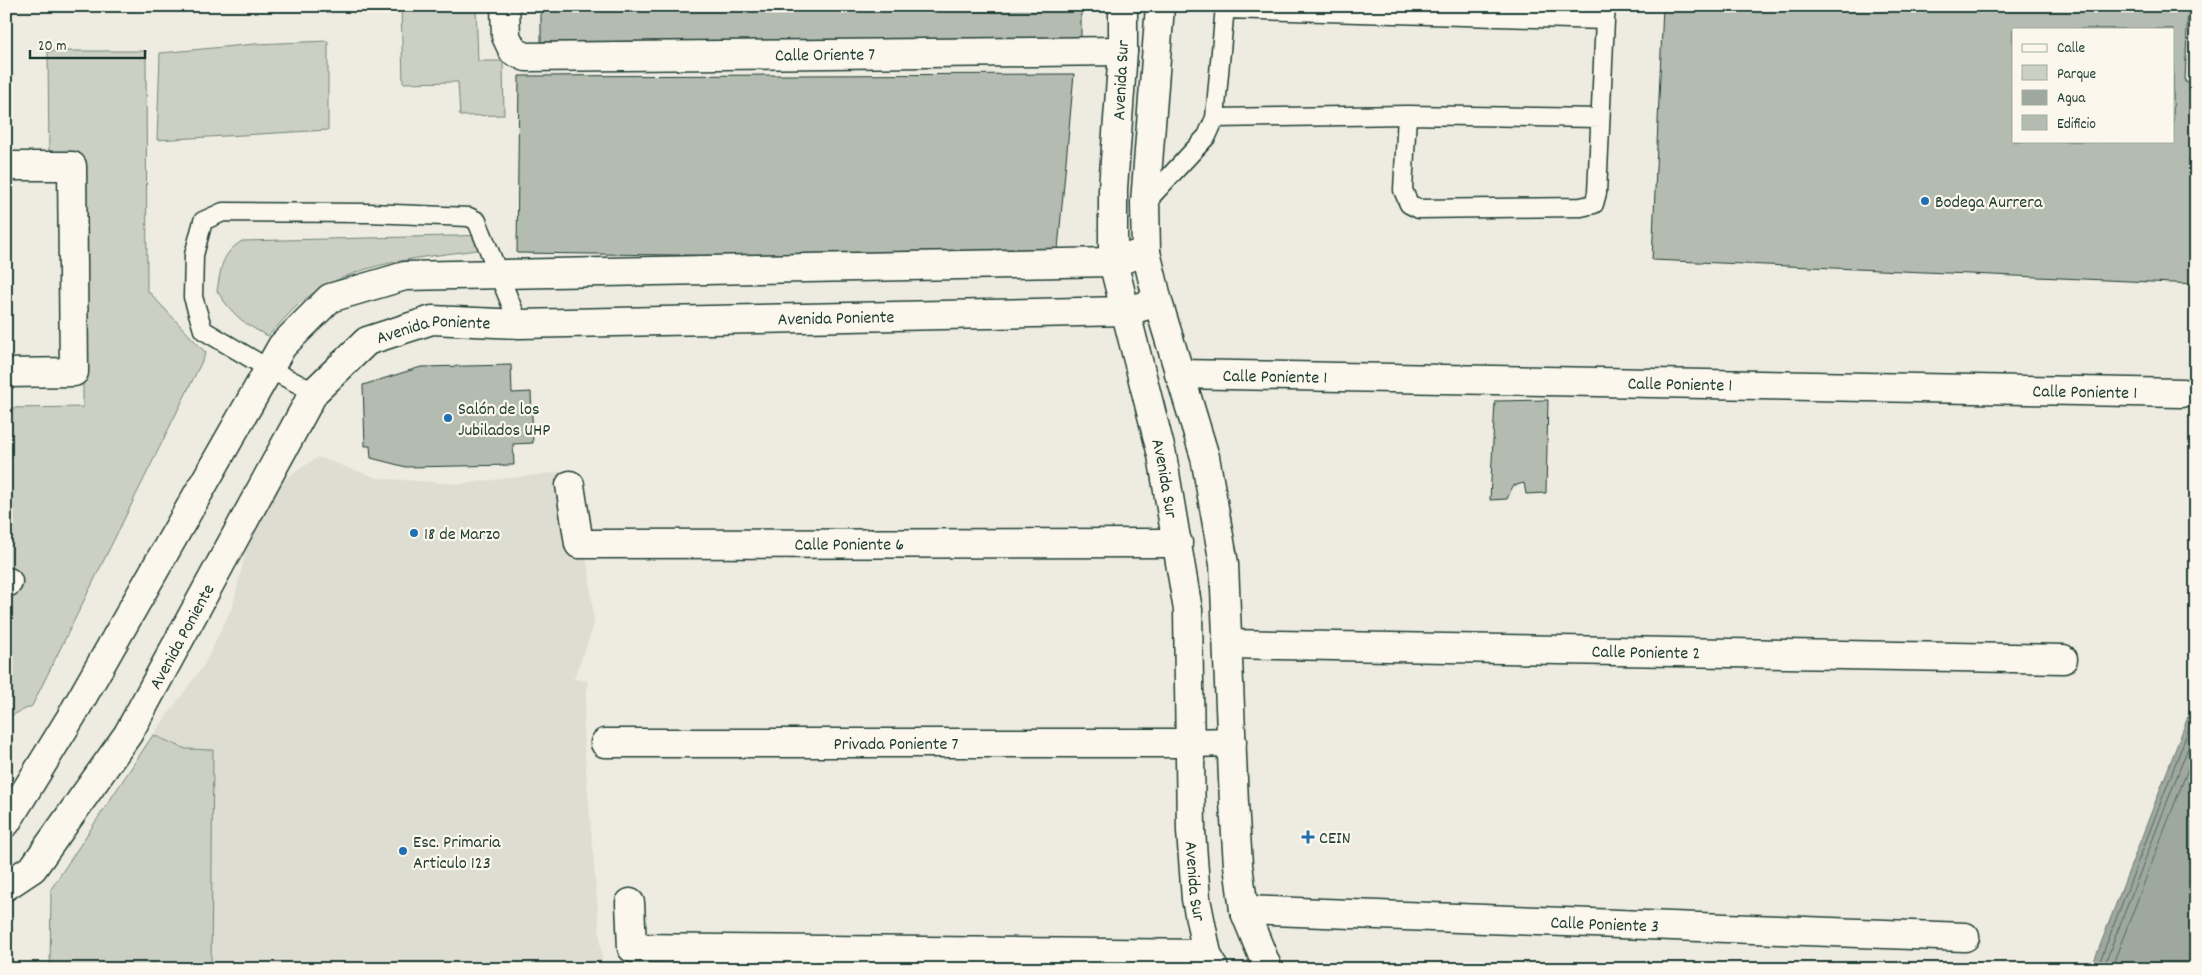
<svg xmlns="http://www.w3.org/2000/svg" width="2202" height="975" font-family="Dekko,sans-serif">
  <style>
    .built { fill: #ddddd2 }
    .green { fill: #cbcfc4; stroke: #75867c }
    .water { fill: #9fa89f; stroke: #6c7d74 }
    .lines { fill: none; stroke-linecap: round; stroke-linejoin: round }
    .shore { stroke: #52685f; stroke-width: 1 }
    .building { fill: #b4bbb0; stroke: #1f3d34; fill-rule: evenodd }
    .lane-casing { stroke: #1f3d34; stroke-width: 21 }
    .street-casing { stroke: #1f3d34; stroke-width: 31 }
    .secondary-casing { stroke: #1f3d34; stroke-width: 31 }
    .lane { stroke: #fbf7ec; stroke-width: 18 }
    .street { stroke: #fbf7ec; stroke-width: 28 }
    .secondary { stroke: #fbf7ec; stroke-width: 28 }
    .poi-dot { fill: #1f6fb2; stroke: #fbf7ec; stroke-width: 2 }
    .labels { text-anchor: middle; stroke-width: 4.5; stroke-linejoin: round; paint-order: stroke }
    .street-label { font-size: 18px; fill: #1f3d34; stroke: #fbf7ec }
    .poi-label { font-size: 18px; fill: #1f3d34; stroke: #fbf7ec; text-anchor: start }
  </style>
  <rect width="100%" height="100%" fill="#eeece1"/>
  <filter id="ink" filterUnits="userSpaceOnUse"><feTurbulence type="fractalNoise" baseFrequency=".02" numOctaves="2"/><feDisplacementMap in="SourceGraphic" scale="10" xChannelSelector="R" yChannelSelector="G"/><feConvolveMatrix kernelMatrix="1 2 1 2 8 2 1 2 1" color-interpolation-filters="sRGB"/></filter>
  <g filter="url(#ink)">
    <path class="built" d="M318,457L377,478L459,484L560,472L589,570L594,625L574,679L588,681L583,731L602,962L624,969H211L213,750L186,749L153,735L205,663L233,605L259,496Z"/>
    <path class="green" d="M401,6H476L478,61H503L504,115L460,116L458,82L403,83Z
      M328,41V130L157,140L160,53L255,44Z
      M48,51H146L147,290L206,353L32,706L6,718V408L83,407L82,159H49Z
      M493,235L491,248C426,258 354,259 300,303C289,313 279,325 268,336C242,323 233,315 217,291C221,268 221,254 242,241Z
      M153,735L186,749L213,750L211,969H50L51,889Z"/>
    <path class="water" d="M2196,696V969H2091Z"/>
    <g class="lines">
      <path class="shore" d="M2097,969L2196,710
        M2103,969L2196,727
        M2111,969L2196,748"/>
    </g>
    <path class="building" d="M541,6H1081V45L541,42Z
      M1663,6H2188L2185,82H2196V284L1652,260ZM2013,29H2173V141H2013Z
      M1074,74L1057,260L517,253L519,76Z
      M511,365L512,393L531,392L533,443L513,444L514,465L406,467L371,458L370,446H365L363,385L421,367Z
      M1548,400L1546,493L1526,494L1524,483L1513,486L1507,499L1490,500L1495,401Z"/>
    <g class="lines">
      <g class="lane-casing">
        <path id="lane" d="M1225,9L1605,20L1606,6
          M1215,118L1407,115
          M1600,118L1407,115L1403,190L1409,204L1419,209L1581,207L1594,204L1597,193L1605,20
          M1145,203L1207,136L1215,118L1225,6
          M314,392L269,369L203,330L193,297L194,255L203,221L223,212L369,213L469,217L477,221L519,324"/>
      </g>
      <g class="street-casing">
        <g id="street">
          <path id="s1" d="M505,6L506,36L513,51L526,57L1123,51"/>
          <path d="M6,166H72L74,372L6,373"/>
          <path id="s2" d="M1179,374L2182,393"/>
          <path id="s3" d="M570,485L579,544L1178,543"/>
          <path d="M6,582H8"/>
          <path id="s4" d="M1228,644L2063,659"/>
          <path id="s5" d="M605,743H1189L1232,742"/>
          <path d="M630,903L632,948L1207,954"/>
          <path id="s6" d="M1244,910L1965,937"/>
        </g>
      </g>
      <g class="secondary-casing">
        <g id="secondary">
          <path id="s7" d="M1123,6V51L1113,188V262L1162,455L1188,610L1191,831L1196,899L1207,954L1214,969"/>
          <path d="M1160,6L1145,203L1146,252L1158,302L1205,457L1224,564L1234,803L1238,865L1244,910L1268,969"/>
          <path d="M6,823L71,717L282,346L330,298L405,276L1113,262L1146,252"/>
          <path id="s8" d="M6,886L33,868L128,734L314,392L367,341L432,320L519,324L1127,311L1158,302"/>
        </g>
      </g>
      <use href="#lane" class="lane"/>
      <use href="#street" class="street"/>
      <use href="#secondary" class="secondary"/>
    </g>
  </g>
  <g class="poi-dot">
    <circle cx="1925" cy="201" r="5"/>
    <circle cx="448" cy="418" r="5"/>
    <circle cx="414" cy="533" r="5"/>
    <path d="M1305.5 829.5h5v5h5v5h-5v5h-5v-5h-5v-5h5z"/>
    <circle cx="403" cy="851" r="5"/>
  </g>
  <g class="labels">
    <g class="street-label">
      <text dy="6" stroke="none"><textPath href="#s1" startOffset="360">Calle Oriente 7</textPath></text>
      <text transform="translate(1120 80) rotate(-87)" y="6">Avenida Sur</text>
      <text dy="6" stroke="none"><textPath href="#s8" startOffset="1132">Avenida Poniente</textPath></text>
      <text dy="6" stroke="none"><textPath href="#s8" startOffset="728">Avenida Poniente</textPath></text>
      <text dy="6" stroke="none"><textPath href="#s2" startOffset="96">Calle Poniente 1</textPath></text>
      <text dy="6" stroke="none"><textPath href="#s2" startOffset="501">Calle Poniente 1</textPath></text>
      <text dy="6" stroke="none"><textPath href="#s2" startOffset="906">Calle Poniente 1</textPath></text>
      <text dy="6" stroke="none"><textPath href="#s7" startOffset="479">Avenida Sur</textPath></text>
      <text dy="6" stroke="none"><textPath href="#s3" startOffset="330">Calle Poniente 6</textPath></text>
      <text dy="6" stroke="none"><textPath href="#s8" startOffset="308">Avenida Poniente</textPath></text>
      <text dy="6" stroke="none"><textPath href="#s4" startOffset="418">Calle Poniente 2</textPath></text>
      <text dy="6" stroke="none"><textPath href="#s5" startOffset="291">Privada Poniente 7</textPath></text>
      <text dy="6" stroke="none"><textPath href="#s7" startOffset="884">Avenida Sur</textPath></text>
      <text dy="6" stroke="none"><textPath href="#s6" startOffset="361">Calle Poniente 3</textPath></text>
    </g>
    <g class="poi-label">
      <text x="1935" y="207">Bodega Aurrera</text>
      <text x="458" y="414">Salón de los<tspan x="458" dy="21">Jubilados UHP</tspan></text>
      <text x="424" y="539">18 de Marzo</text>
      <text x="1319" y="843">CEIN</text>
      <text x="413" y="847">Esc. Primaria<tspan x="413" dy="21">Articulo 123</tspan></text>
    </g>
  </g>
  <rect width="2202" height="975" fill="none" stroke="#fbf7ec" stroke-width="25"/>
  <rect x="12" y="12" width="2177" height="950" fill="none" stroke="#1f3d34" stroke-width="2" filter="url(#ink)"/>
  <rect x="2012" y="28" width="162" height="115" fill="#fbf7ec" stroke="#a3ada2"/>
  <rect x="2022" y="44" width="25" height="8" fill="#fbf7ec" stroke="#a3ada2"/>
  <text x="2057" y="52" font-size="15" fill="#1f3d34">Calle</text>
  <rect x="2022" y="65" width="25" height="15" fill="#cbcfc4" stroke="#a3ada2"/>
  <text x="2057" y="78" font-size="15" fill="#1f3d34">Parque</text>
  <rect x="2022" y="90" width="25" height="15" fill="#9fa89f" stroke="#a3ada2"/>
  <text x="2057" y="102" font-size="15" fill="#1f3d34">Agua</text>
  <rect x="2022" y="115" width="25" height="15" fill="#b4bbb0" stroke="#a3ada2"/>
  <text x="2057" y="128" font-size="15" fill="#1f3d34">Edificio</text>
  <path d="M30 50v8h115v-8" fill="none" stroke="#1f3d34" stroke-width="2.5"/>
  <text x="38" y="50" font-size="15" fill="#1f3d34" stroke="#fbf7ec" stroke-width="4" paint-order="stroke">20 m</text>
</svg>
